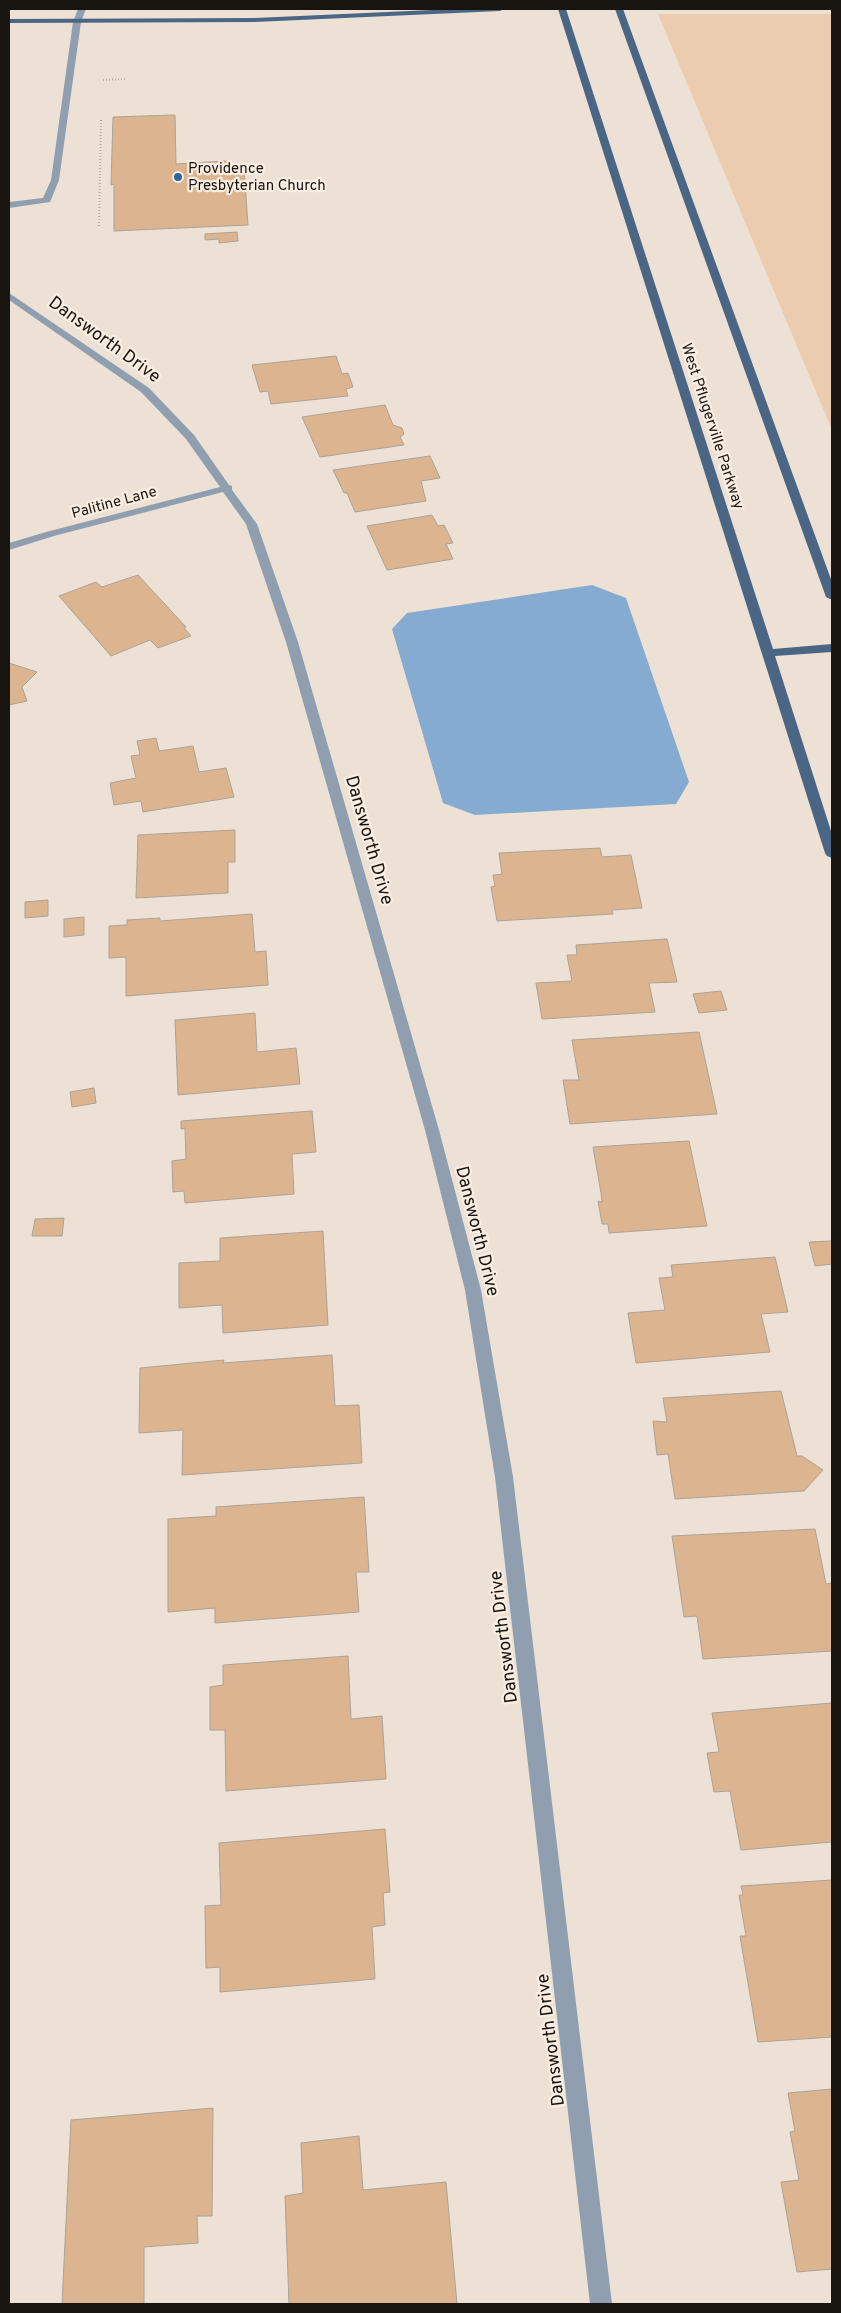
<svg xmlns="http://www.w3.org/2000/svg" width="841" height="2313" font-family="Overpass,sans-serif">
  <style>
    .green { fill: #ecccae }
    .water { fill: #86abd0 }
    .building { fill: #dcb590; stroke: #ada297 }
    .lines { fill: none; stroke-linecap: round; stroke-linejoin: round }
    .path { stroke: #837b73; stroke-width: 2; stroke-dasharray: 0.5 2.5; stroke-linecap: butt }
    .minor { fill: #8f9fb0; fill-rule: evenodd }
    .major { fill: #4a6684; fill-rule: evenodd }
    .poi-dot { fill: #2c679f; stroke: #faeee2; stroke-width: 2 }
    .labels { text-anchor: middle; stroke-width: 4.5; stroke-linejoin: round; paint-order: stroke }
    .far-poi-label { font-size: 15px; fill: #181410; stroke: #faeee2; text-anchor: start }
    .far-street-label { font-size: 15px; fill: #181410; stroke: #faeee2 }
    .street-label { font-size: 18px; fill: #181410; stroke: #faeee2 }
  </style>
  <rect width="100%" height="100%" fill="#ede1d5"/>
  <path class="green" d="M658,14H832V430Z"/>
  <path class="water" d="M592,585L626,598L689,782L676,804L475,815L443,803L392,629L407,613Z"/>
  <path class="building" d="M175,115L176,164L225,161L244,169L248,225L114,231V184L111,185L113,117Z
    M237,232L238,241L219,243V239L205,240V234Z
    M336,356L342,374L348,373L353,387L346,389L348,396L271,404L268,391L260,392L252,365Z
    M385,405L393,425L402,428L404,434L400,437L404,445L320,457L302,417Z
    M430,456L440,478L421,481L426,501L355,512L347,493H344L333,470Z
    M432,515L438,526L444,525L453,543L446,544L453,559L387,570L367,526Z
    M138,575L186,627L184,628L191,636L158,648L150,640L111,656L59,596L96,582L102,587Z
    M9,663L37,672L22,687L27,701L9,705Z
    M156,738L159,751L193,746L199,772L226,768L234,797L143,812L141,801L114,805L110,783L136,778L131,756L140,755L137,741Z
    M235,830V862H228V893L136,898L138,835Z
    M600,848L602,857L631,855L642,908L612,910L613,914L497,921L491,887L495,886L493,875L502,874L499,853Z
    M48,900V916L25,918V902Z
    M252,914L255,952L266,951L268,985L126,996V957L109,958V926L127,925V920L160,918V921Z
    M84,917V935L64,937V919Z
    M667,939L677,982L649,983L655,1012L542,1019L536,983L572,981L567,955H577L576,945Z
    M721,991L727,1010L699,1013L693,994Z
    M255,1013L257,1052L296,1048L300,1084L178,1095L175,1020Z
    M699,1032L717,1114L570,1124L563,1080H579L572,1040Z
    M94,1088L96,1103L72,1107L70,1092Z
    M312,1111L316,1152L292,1154L294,1194L185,1203L184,1191L173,1192L172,1161L186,1159L185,1128L181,1129V1121Z
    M689,1141L707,1226L609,1233L608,1224H602L598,1201L602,1202L601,1193L593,1147Z
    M64,1218L62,1236H32L35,1219Z
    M323,1231L328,1325L223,1333L222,1305L179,1308V1263L220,1261V1238Z
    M832,1241V1264L815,1266L809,1242Z
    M775,1257L788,1312L761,1314L770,1352L636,1363L628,1313L665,1310L659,1278L673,1277L671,1265Z
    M332,1355L335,1406L359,1405L362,1463L182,1475L183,1430L139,1433L140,1368L224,1360L223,1363Z
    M781,1391L797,1456H802L823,1470L804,1491L675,1499L668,1454L657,1455L653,1421L667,1422L663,1398Z
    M364,1497L369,1572H356L359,1612L215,1623V1608L168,1612V1519L216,1516V1507Z
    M815,1529L826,1584L832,1583V1651L703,1659L697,1616L684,1617L672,1536Z
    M348,1656L351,1719L382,1716L386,1779L226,1791L225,1730H210V1687L223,1685V1665Z
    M832,1703V1842L741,1850L730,1791L714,1792L707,1753L719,1752L712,1713Z
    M385,1829L390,1892L383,1893L385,1925L372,1927L375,1979L220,1992V1967L206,1968L205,1906L221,1905L219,1843Z
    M832,1880V2037L758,2042L740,1936H746L739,1895H743L741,1886Z
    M832,2089V2269L797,2272L781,2182L799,2180L790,2132L795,2131L788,2093Z
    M213,2108L212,2216H197L198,2243L144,2247V2304H62L71,2120Z
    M359,2136L363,2190L446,2182L457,2304H289L285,2196L303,2193L301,2143Z"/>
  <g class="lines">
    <path class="path" d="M103,80L125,79
      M99,226L101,120"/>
    <path class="minor" d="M78,9H86L81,22L59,180L50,202L9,208V202L43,198L51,180L73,22Z
      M9,293L149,388L194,435L229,485L232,486V490L257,524L298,642L439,1130L481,1290L513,1477L612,2304H590L495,1477L465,1290L425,1130L286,642L246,524L223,492L54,536L9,550V543L46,532L220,487L186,439L141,392L9,300Z"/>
    <path class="major" d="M454,9H504L500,11L255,22L9,23V19L255,18Z
      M558,9H566L773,649L832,644V652L775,656L832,834V858L827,856L825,853Z
      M615,9H623L832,582V600L826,597Z"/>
  </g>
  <circle class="poi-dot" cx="178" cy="177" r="5"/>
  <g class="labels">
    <g class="far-poi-label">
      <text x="188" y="173">Providence<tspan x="188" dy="17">Presbyterian Church</tspan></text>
    </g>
    <g class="far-street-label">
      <text transform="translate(713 426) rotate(72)" y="5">West Pflugerville Parkway</text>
      <text transform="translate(114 502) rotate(-15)" y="5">Palitine Lane</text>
    </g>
    <g class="street-label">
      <text transform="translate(105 339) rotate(36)" y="6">Dansworth Drive</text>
      <text transform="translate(370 840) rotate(74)" y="6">Dansworth Drive</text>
      <text transform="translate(478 1231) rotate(76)" y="6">Dansworth Drive</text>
      <text transform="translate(503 1637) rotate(-97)" y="6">Dansworth Drive</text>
      <text transform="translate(550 2040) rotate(-97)" y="6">Dansworth Drive</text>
    </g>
  </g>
  <rect width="841" height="2313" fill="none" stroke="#181410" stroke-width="20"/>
</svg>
